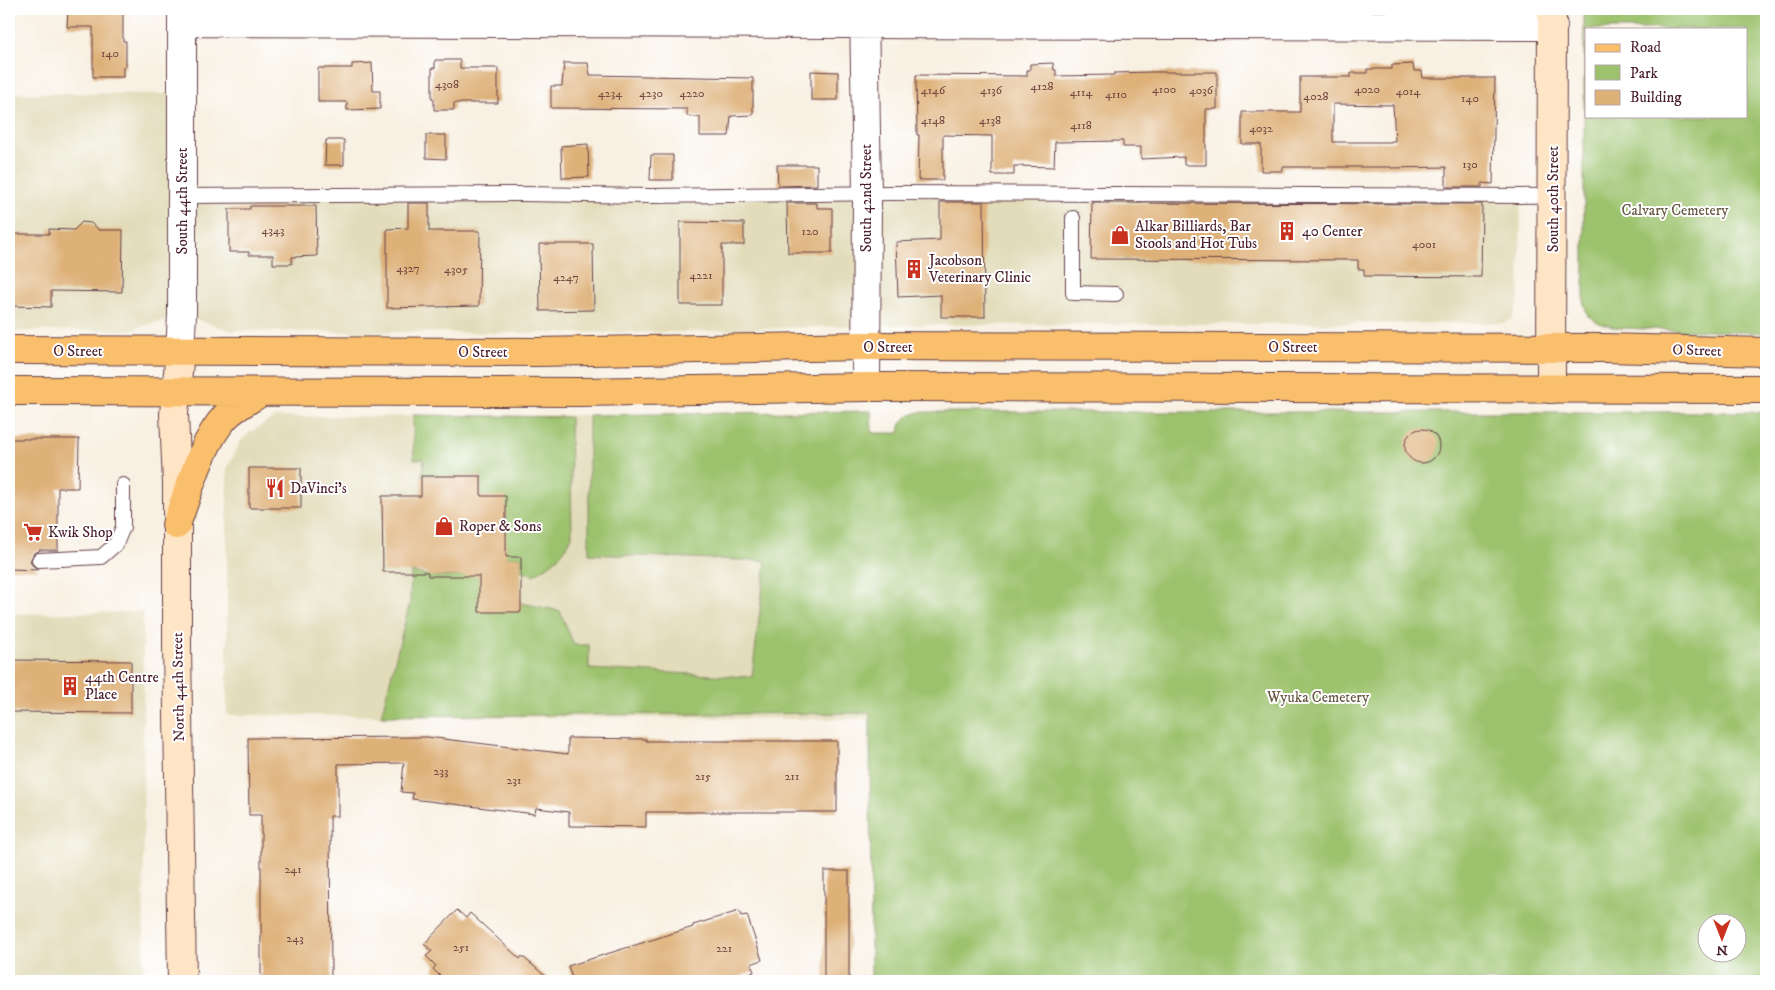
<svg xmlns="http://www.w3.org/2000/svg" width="1775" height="990" font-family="'IM FELL DW Pica',serif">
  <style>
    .built { fill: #e2dcba }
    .green { fill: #9cc26d; stroke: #73704c; fill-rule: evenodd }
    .building { fill: #deb179; fill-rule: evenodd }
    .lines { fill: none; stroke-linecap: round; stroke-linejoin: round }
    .service-casing { stroke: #643e46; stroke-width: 16 }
    .minor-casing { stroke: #643e46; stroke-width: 30 }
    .secondary-casing { stroke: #643e46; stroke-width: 30 }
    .primary-casing { stroke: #643e46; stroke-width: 30 }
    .service { stroke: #fff; stroke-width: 14 }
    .minor { stroke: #fff; stroke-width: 28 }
    .secondary { stroke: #fde5c5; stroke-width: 28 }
    .primary { stroke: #f9bf6d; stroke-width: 28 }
    .labels { text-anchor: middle; stroke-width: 4; stroke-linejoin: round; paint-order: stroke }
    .number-label { font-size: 12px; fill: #6f443e }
    .street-label { font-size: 15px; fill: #4a1f2b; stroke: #fff }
    .park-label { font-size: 15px; fill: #675842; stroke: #fff }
    .poi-label { font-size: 15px; fill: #4a1f2b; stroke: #fff; text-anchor: start }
  </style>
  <rect width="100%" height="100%" fill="#fff"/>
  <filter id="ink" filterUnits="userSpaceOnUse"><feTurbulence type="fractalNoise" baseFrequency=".02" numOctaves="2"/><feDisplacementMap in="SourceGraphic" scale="10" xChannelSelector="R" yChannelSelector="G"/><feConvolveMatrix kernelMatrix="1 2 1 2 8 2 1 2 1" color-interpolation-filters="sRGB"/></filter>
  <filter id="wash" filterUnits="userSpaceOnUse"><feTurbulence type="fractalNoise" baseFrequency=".0096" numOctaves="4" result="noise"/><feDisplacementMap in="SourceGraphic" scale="20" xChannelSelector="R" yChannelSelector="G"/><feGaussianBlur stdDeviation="1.12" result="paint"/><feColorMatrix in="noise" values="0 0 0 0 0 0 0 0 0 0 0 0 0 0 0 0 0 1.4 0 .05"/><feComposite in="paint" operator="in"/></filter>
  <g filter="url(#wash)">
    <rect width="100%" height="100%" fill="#f8f0e2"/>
    <path class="built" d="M9,93L182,94V195L1521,196L1519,299L1512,319L1505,323L865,325L683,332L531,333L232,331L182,315L131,330L9,331Z
      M819,410L869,433L870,719L227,715V469L241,441L249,433L275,417L613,415Z
      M143,612L144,981H9V614Z"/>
    <path class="green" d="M1584,9H1766V333L1618,328L1601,324L1588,316L1584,304ZM1586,29H1746V116H1586Z
      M871,411L872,433H899C900,419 907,416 919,412H1766V981H871L870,713L381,716L410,602L411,572C434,578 456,577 479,574L521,603L560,611L574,645H589V669L752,677L766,561L589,554V415ZM1708,922H1738V952H1708Z
      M413,415L570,417L572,536C562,557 553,564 533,575L521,570V557H506L481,496V476H421L424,466L423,459H414Z"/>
    <g id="blocks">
      <path class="building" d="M68,9H123V41H126V67H123V77H93V27H67Z
        M435,60H460V68H498V103H454V110H434V99H432V68H435Z
        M372,63L373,91H380V109L347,110V102H318V68H352V64Z
        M564,63H588L590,75L753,78V115L731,116L729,136H700V117L687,116V109L551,108V86H562Z
        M1053,63L1054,70H1056V76L1114,75V73L1150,72H1217V109H1206V165H1184V157L1141,159V147H1123V141L1055,142L1054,167L1014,166V175H992V136L943,135V180H918L919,135H917L916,75L1027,76V70H1030V64Z
        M1413,64L1414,71H1422L1423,78H1495L1493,184L1482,183V187H1446V167L1391,168V167H1283V171H1261V144H1242V112H1300V77H1351V73H1367V69H1392V65ZM1333,104L1393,105L1395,141H1391V142H1333Z
        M811,71L838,72V100H811Z
        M426,135H446V159L426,158Z
        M326,140H344V165H325Z
        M588,144L589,177L562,178L561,146Z
        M651,155H673V180H650Z
        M777,165H817V185L778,186Z
        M940,202H984L985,317H941V295L898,297L896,242L940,240Z
        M408,203H429V231H480L479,306L387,308V229L408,228Z
        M787,203H817V208H832V253H788Z
        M1092,203L1482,204L1481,277L1364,276V269H1358V260L1091,259Z
        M250,206H316L317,256L292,257V264H273V255H249V252H229V209H250Z
        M82,222L91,223L99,230H123L122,292L51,291V307L9,306V234H49V229L74,230Z
        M680,222L744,223V245H722V305H680Z
        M539,244H593L594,310L540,311Z
        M1405 446a17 17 0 1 1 34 0a17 17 0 1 1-34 0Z
        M9,439H79L78,488H58V550H39V551L34,553L30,561L32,565L39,570L9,569Z
        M249,468H301V508H249Z
        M421,476H481V496H506V557H521V612H479V576H428V572H383L382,496H421Z
        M9,660L131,661V713L9,712Z
        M427,737L568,754V738L646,739V741H837V812H646V827L569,826V812L536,808L535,814L412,799L413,793L401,792L404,763L338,764V816H330L331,981H261V815H249L248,738Z
        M824,871H849V981H824Z
        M457,910L466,918L470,913L520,959L522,956L551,981H445L433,969L436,966L426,956L432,951L424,944Z
        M739,911L741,916L747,915L762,960L751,964L754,972L726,981H573L568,966L693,927V925Z"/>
    </g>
  </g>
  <g filter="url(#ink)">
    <use href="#blocks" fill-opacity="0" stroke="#643e46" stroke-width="1"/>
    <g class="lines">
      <g class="service-casing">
        <path id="service" d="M182,196L522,194L650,196L890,193L1553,196
          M1073,218V293L1116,294
          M39,560L101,557L116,544L123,527V485"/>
      </g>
      <g class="minor-casing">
        <path id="minor" d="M864,9L867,193L866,387
          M182,22L1553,26
          M180,351L182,315V9"/>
      </g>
      <g class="secondary-casing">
        <path id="secondary" d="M180,351L174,414L177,484V646L182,981
          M1551,389L1552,9"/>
      </g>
      <g class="primary-casing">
        <path id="primary" d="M9,350L536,352L865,346L1605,348L1766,352
          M9,391L579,392L866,387L1766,389
          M176,525C188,493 202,441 226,416C235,407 249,400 261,392"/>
      </g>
      <use href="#service" class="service"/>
      <use href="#minor" class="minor"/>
      <use href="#secondary" class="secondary"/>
      <use href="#primary" class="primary"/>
    </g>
  </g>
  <defs>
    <g id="building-bare" transform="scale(1.5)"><path d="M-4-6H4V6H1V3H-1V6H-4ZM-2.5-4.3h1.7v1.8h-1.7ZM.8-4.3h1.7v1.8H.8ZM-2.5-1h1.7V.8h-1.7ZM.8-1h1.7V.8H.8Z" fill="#c8321e" stroke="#fff" stroke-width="2.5" paint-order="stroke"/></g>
    <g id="shop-bare" transform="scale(1.5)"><path d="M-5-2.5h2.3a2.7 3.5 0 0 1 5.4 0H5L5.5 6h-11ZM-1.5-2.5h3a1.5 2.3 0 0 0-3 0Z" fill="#c8321e" stroke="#fff" stroke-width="2.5" paint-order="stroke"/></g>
    <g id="restaurant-bare" transform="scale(1.5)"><path d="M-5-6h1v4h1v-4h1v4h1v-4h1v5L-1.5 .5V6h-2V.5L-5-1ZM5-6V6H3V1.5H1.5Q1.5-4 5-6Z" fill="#c8321e" stroke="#fff" stroke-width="2.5" paint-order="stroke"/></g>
    <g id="supermarket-bare" transform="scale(1.5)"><path d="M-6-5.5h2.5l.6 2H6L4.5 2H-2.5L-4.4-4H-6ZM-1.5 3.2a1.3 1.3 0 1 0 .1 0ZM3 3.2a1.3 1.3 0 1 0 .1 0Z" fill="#c8321e" stroke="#fff" stroke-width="2.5" paint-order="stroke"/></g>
  </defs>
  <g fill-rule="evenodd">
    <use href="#building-bare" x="1287" y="231"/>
    <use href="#shop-bare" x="1120" y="235"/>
    <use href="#building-bare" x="914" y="269"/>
    <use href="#restaurant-bare" x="275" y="488"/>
    <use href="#shop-bare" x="444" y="526"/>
    <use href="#supermarket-bare" x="33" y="532"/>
    <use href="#building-bare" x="70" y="686"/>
  </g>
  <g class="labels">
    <g class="number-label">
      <text x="110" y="57">140</text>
      <text x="447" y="88">4308</text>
      <text x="1042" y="90">4128</text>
      <text x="1164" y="93">4100</text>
      <text x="1367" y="93">4020</text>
      <text x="933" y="94">4146</text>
      <text x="991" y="94">4136</text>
      <text x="1201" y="94">4036</text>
      <text x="1408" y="95">4014</text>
      <text x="1081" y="96">4114</text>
      <text x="610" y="97">4234</text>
      <text x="651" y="97">4230</text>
      <text x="692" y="97">4220</text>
      <text x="1116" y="98">4110</text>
      <text x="1316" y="100">4028</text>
      <text x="1470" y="102">140</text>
      <text x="933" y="124">4148</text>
      <text x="990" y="124">4138</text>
      <text x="1081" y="129">4118</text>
      <text x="1261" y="132">4032</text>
      <text x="1470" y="168">130</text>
      <text x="273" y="234">4343</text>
      <text x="810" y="235">120</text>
      <text x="1424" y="248">4001</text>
      <text x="408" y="272">4327</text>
      <text x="456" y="273">4305</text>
      <text x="701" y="279">4221</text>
      <text x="566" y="281">4247</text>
      <text x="441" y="775">233</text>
      <text x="703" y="780">215</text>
      <text x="792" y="780">211</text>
      <text x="514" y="784">231</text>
      <text x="293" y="873">241</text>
      <text x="295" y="942">243</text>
      <text x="461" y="951">251</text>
      <text x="724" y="952">221</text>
    </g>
    <g class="street-label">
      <text transform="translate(866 198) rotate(-90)" y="5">South 42nd Street</text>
      <text transform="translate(1553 199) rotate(-90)" y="5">South 40th Street</text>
      <text transform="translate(182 201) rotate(-90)" y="5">South 44th Street</text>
      <text x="888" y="352">O Street</text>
      <text x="1293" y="352">O Street</text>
      <text transform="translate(1697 350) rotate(2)" y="5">O Street</text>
      <text x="78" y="356">O Street</text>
      <text x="483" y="357">O Street</text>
      <text transform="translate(178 687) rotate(-91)" y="5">North 44th Street</text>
    </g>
    <g class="park-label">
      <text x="1675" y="215">Calvary Cemetery</text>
      <text x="1318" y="702">Wyuka Cemetery</text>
    </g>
    <g class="poi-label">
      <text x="1135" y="231">Alkar Billiards, Bar<tspan x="1135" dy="17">Stools and Hot Tubs</tspan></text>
      <text x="1302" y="236">40 Center</text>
      <text x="929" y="265">Jacobson<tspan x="929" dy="17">Veterinary Clinic</tspan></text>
      <text x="290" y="493">DaVinci's</text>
      <text x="459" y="531">Roper &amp; Sons</text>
      <text x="48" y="537">Kwik Shop</text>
      <text x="85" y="682">44th Centre<tspan x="85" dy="17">Place</tspan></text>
    </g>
  </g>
  <rect width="1775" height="990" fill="none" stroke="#fff" stroke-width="30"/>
  <rect x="1585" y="28" width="162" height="90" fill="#ffffff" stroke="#b7a5aa"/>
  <rect x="1595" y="44" width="25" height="8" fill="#f9bf6d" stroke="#b7a5aa"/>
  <text x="1630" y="52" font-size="15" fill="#4a1f2b">Road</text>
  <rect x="1595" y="65" width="25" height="15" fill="#9cc26d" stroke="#b7a5aa"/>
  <text x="1630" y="78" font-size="15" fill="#4a1f2b">Park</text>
  <rect x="1595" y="90" width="25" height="15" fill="#deb179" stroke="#b7a5aa"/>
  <text x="1630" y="102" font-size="15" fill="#4a1f2b">Building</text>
  <g transform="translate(1722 938) rotate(180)"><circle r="24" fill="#ffffff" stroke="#b7a5aa"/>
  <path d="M0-4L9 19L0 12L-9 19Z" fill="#c8321e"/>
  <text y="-8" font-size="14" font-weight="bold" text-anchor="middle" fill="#4a1f2b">N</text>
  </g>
</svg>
